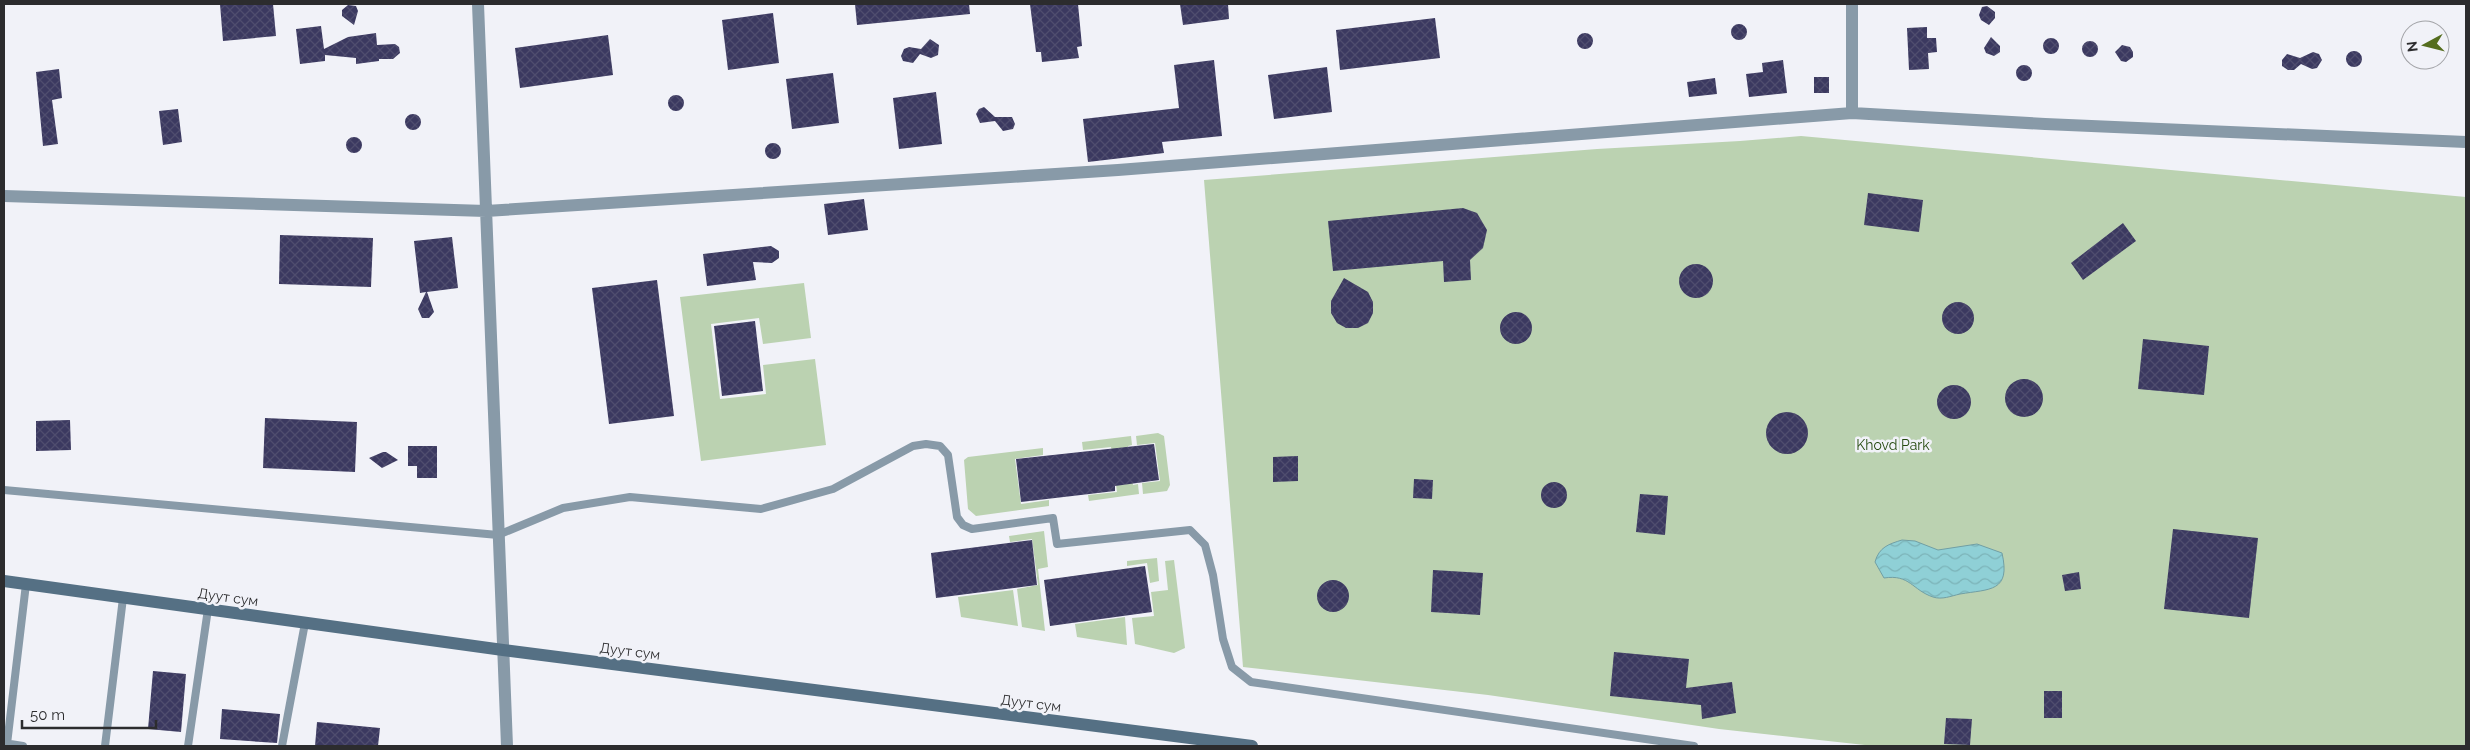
<svg xmlns="http://www.w3.org/2000/svg" width="2470" height="750" font-family="Raleway,sans-serif">
  <style>
    .green { fill: #bbd2b1 }
    .water { fill: url(#water-waves); stroke: #719fa4 }
    .building { fill: url(#building-cross-hatch) }
    .lines { fill: none; stroke-linecap: round; stroke-linejoin: round }
    .lane { stroke: #889aa8; stroke-width: 8 }
    .street { stroke: #889aa8; stroke-width: 12 }
    .secondary { stroke: #557084; stroke-width: 12 }
    .labels { text-anchor: middle; stroke-width: 5; stroke-linejoin: round; paint-order: stroke }
    .park-label { font-size: 14px; fill: #254a0f; stroke: #f1f2f8 }
    .street-label { font-size: 14px; fill: #2c2c2e; stroke: #f1f2f8 }
  </style>
  <defs>
    <pattern id="water-waves" width="16" height="10" patternUnits="userSpaceOnUse" patternTransform="scale(1.25)"><rect width="16" height="10" fill="#8fd0d6"/><path d="M0 5q4-4 8 0t8 0" fill="none" stroke="#7cb3b8"/></pattern>
    <pattern id="building-cross-hatch" width="8" height="8" patternUnits="userSpaceOnUse" patternTransform="scale(1.25)"><rect width="8" height="8" fill="#3b3960"/><path d="M0 0l8 8M0 8l8-8" fill="none" stroke="#4f4d6e"/></pattern>
  </defs>
  <rect width="100%" height="100%" fill="#f1f2f8"/>
  <path class="green" d="M1801,136L2466,197V746H1874L1719,729L1488,695L1243,667L1204,180L1597,149L1740,141Z
    M804,283L811,338L763,344L759,318L711,324L720,399L766,394L763,365L815,359L826,445L701,461L680,297Z
    M1158,433L1164,436L1170,485L1167,491L1143,494L1142,483L1160,481L1155,443L1137,445L1136,436Z
    M1131,436L1132,445L1128,446L1133,485L1138,484L1139,494L1089,501L1088,495L1117,492L1111,447L1083,450L1082,442Z
    M1043,448V455L1015,459L1021,504L1049,500V506L976,516L968,509L964,460L968,457Z
    M1044,531L1048,567L1038,569L1045,631L1022,627L1017,589L1038,585L1032,539L1010,542L1009,536Z
    M1157,558L1159,581L1150,583L1147,563L1127,566V561Z
    M1174,560L1185,648L1174,653L1135,644L1132,618L1154,616L1151,592L1168,590L1165,561Z
    M1013,590L1018,626L961,617L958,597Z
    M1125,617L1127,645L1077,637L1075,624Z"/>
  <path class="water" d="M1902,540L1915,541L1938,550L1977,544L2002,553C2011,592 1990,589 1960,594C1951,596 1942,600 1933,597C1912,590 1910,574 1884,578L1875,562C1879,547 1889,544 1902,540Z"/>
  <path class="building" d="M220,4H273L276,36L223,41Z
    M855,4H969L970,14L857,25Z
    M1030,4H1078L1082,46L1077,47L1079,58L1042,62L1041,52H1036Z
    M1180,4H1228L1229,19L1183,25Z
    M348,5L356,6L358,11L354,25L342,16V10Z
    M1987,6L1995,12V18L1989,25L1981,20L1979,15L1982,7Z
    M773,13L779,63L728,70L722,20Z
    M1435,18L1440,58L1340,70L1336,30Z
    M1731 32a8 8 0 1 1 16 0a8 8 0 1 1-16 0Z
    M321,26L324,49L348,37L376,33L377,45L395,44L399,47L400,53L393,59H379V61L356,64V58L325,55V61L300,64L296,29Z
    M1927,27V38H1936L1937,52L1928,53L1929,69L1909,70L1907,28Z
    M1577 41a8 8 0 1 1 16 0a8 8 0 1 1-16 0Z
    M608,35L613,75L520,88L515,48Z
    M1991,37L2000,46V52L1994,56L1986,53L1984,48Z
    M2043 46a8 8 0 1 1 16 0a8 8 0 1 1-16 0Z
    M930,39L939,45L938,55L931,58L920,54L913,63L903,61L901,56L904,49L909,47L921,49Z
    M2082 49a8 8 0 1 1 16 0a8 8 0 1 1-16 0Z
    M2122,45L2130,47L2133,52V57L2126,62L2121,61L2115,52Z
    M2346 59a8 8 0 1 1 16 0a8 8 0 1 1-16 0Z
    M2313,52L2319,54L2322,60L2317,68L2312,69L2301,64L2294,70H2288L2282,66V60L2287,54L2300,58Z
    M1214,60L1222,136L1162,142L1164,153L1088,162L1083,119L1179,108L1174,65Z
    M1783,60L1787,93L1749,97L1746,74L1763,72L1762,63Z
    M2016 73a8 8 0 1 1 16 0a8 8 0 1 1-16 0Z
    M1327,67L1332,112L1274,119L1268,75Z
    M59,69L62,98L52,100L58,144L43,146L36,72Z
    M833,73L839,123L792,129L786,79Z
    M1814,77H1829V93H1814Z
    M1715,78L1717,94L1689,97L1687,82Z
    M936,92L942,144L899,149L893,98Z
    M668 103a8 8 0 1 1 16 0a8 8 0 1 1-16 0Z
    M984,107L995,117H1012L1015,124L1013,129L1003,131L995,121L980,123L976,114L979,109Z
    M178,109L182,142L163,145L159,111Z
    M405 122a8 8 0 1 1 16 0a8 8 0 1 1-16 0Z
    M346 145a8 8 0 1 1 16 0a8 8 0 1 1-16 0Z
    M765 151a8 8 0 1 1 16 0a8 8 0 1 1-16 0Z
    M1868,193L1923,200L1919,232L1864,225Z
    M864,199L868,230L828,235L824,204Z
    M1463,208L1477,213L1487,230L1483,248L1470,260L1471,280L1444,282L1443,261L1333,271L1328,221Z
    M2123,223L2136,241L2083,280L2071,263Z
    M280,235L373,238L371,287L279,284Z
    M452,237L458,288L427,292L434,312L429,318H422L418,309L426,292L420,293L414,241Z
    M771,246L779,251V258L772,263L753,262L756,280L707,286L703,254Z
    M1679 281a17 17 0 1 1 34 0a17 17 0 1 1-34 0Z
    M1344,278L1368,292L1373,302V313L1368,323L1358,328H1346L1337,323L1331,313V301Z
    M657,280L674,416L609,424L592,288Z
    M1942 318a16 16 0 1 1 32 0a16 16 0 1 1-32 0Z
    M1500 328a16 16 0 1 1 32 0a16 16 0 1 1-32 0Z
    M755,321L763,391L722,396L714,326Z
    M2143,339L2209,346L2204,395L2138,389Z
    M2005 398a19 19 0 1 1 38 0a19 19 0 1 1-38 0Z
    M1937 402a17 17 0 1 1 34 0a17 17 0 1 1-34 0Z
    M1766 433a21 21 0 1 1 42 0a21 21 0 1 1-42 0Z
    M265,418L357,422L355,472L263,468Z
    M70,420L71,450L36,451V421Z
    M1154,444L1159,480L1115,486V491L1021,502L1016,459Z
    M408,446H437V478H417V466H408Z
    M383,452H386L398,460L382,468L369,458Z
    M1298,456V481L1273,482V457Z
    M1414,479L1433,480L1432,499L1413,498Z
    M1541 495a13 13 0 1 1 26 0a13 13 0 1 1-26 0Z
    M1640,494L1668,496L1665,535L1636,532Z
    M2173,529L2258,538L2249,618L2164,609Z
    M1032,540L1037,585L936,598L931,553Z
    M1145,566L1152,612L1050,626L1044,580Z
    M1433,570L1483,573L1480,615L1431,612Z
    M2079,572L2081,589L2065,591L2062,575Z
    M1317 596a16 16 0 1 1 32 0a16 16 0 1 1-32 0Z
    M1614,652L1689,659L1686,688L1732,682L1736,713L1702,719L1701,705L1610,696Z
    M153,671L186,674L181,732L148,729Z
    M2044,691H2062V718H2044Z
    M222,709L280,714L277,743L220,739Z
    M1946,718L1972,719L1970,745L1944,744Z
    M317,722L380,728L378,746H315Z"/>
  <g class="lines">
    <path class="lane" d="M4,490L498,535L563,508L630,497L761,509L833,489L913,446L926,444L940,446L948,455L957,517L963,525L972,529L1053,518L1057,544L1190,530L1205,545L1213,575L1223,639L1232,667L1251,682L1694,746
      M4,743L23,746
      M7,744L26,584
      M105,746L123,598
      M188,746L208,609
      M282,746L305,623"/>
    <path class="street" d="M478,4L507,746
      M1852,4V113
      M4,196L486,211L1118,170L1852,113L2045,124L2466,142"/>
    <path class="secondary" d="M4,581L503,650L1252,746"/>
  </g>
  <g class="labels">
    <g class="park-label">
      <text x="1893" y="450">Khovd Park</text>
    </g>
    <g class="street-label">
      <text transform="translate(228 597) rotate(8)" y="5">Дуут сум</text>
      <text transform="translate(630 651) rotate(7)" y="5">Дуут сум</text>
      <text transform="translate(1031 703) rotate(7)" y="5">Дуут сум</text>
    </g>
  </g>
  <rect width="2470" height="750" fill="none" stroke="#2c2c2e" stroke-width="10"/>
  <g transform="translate(2425 45) rotate(263)"><circle r="24" fill="#f1f2f8" stroke="#a2a3a7"/>
  <path d="M0-4L9 19L0 12L-9 19Z" fill="#546d1e"/>
  <text y="-8" font-size="14" font-weight="bold" text-anchor="middle" fill="#2c2c2e">N</text>
  </g>
  <path d="M22 720v8h134v-8" fill="none" stroke="#2c2c2e" stroke-width="2.5"/>
  <text x="30" y="720" font-size="15" fill="#2c2c2e" stroke="#f1f2f8" stroke-width="4" paint-order="stroke">50 m</text>
</svg>
